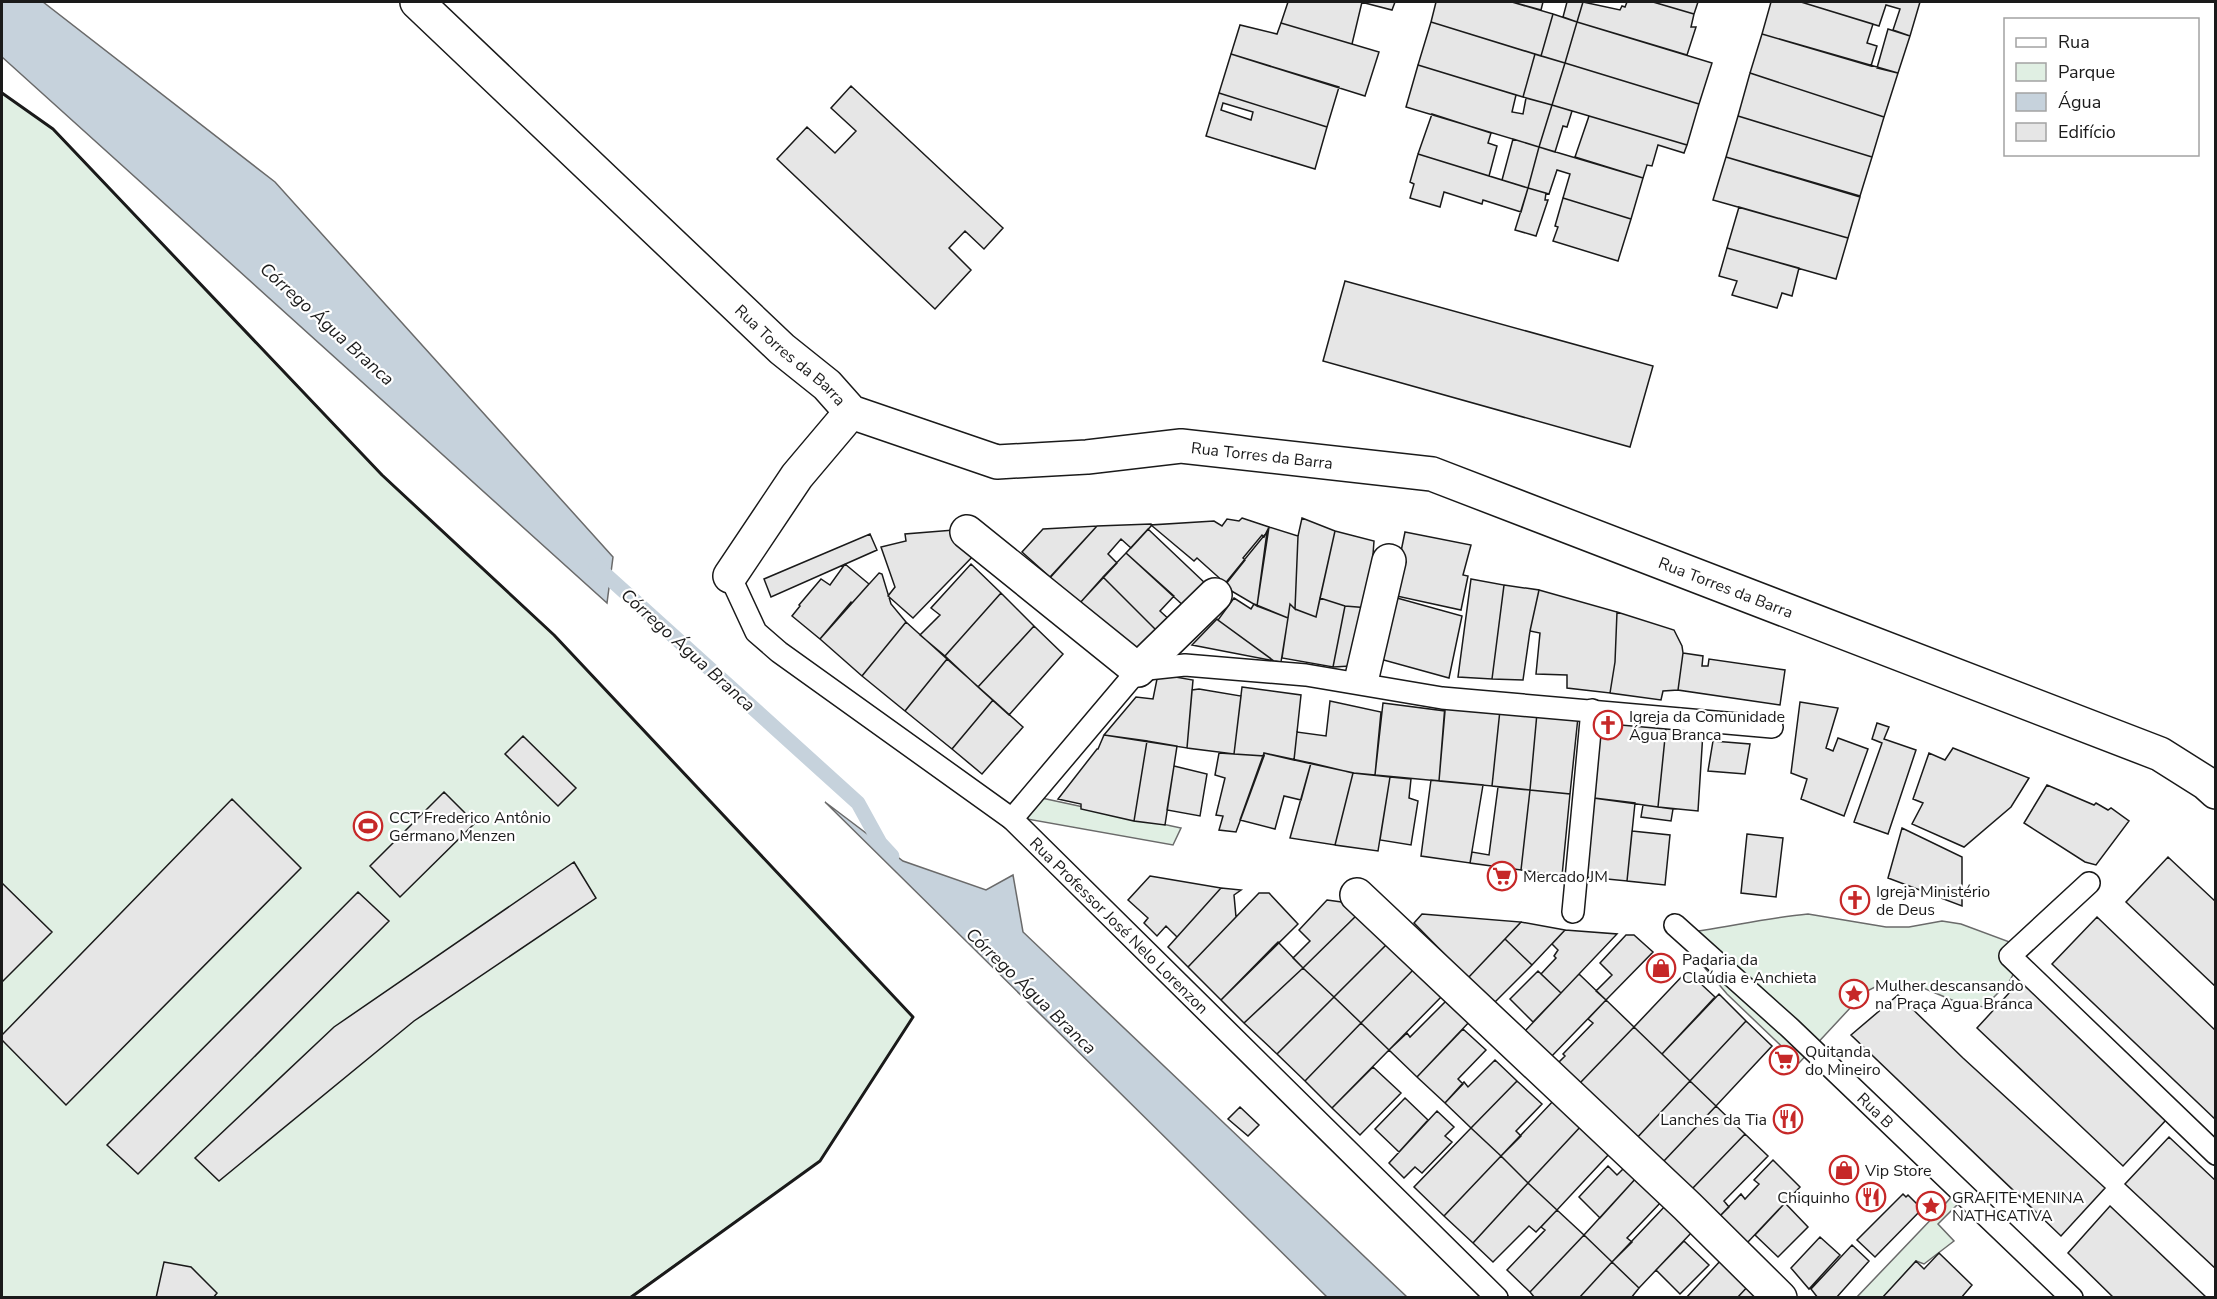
<svg xmlns="http://www.w3.org/2000/svg" width="2217" height="1299" font-family="'Nunito Sans',sans-serif">
  <style>
    .green { fill: #e0efe3; stroke: #6a6a6a; stroke-width: 1.5 }
    .water { fill: #c6d2dc; stroke: #6a6a6a; stroke-width: 1.5 }
    .lines { fill: none; stroke-linecap: round; stroke-linejoin: round }
    .stream { stroke: #c6d2dc; stroke-width: 15 }
    .building { fill: #e6e6e6; stroke: #1a1a1a; stroke-width: 1.5; fill-rule: evenodd }
    .service-casing { stroke: #1a1a1a; stroke-width: 24 }
    .minor-casing { stroke: #1a1a1a; stroke-width: 36 }
    .service { stroke: #fff; stroke-width: 21 }
    .minor { stroke: #fff; stroke-width: 33 }
    .wall { stroke: #1a1a1a; stroke-width: 3 }
    .labels { text-anchor: middle; stroke-width: 4.5; stroke-linejoin: round; paint-order: stroke }
    .street-label { font-size: 16px; fill: #1a1a1a; stroke: #fff }
    .poi-label { font-size: 16px; fill: #1a1a1a; stroke: #fff; text-anchor: start }
    .water-label { font-size: 18px; font-style: italic; fill: #1a1a1a; stroke: #fff }
  </style>
  <rect width="100%" height="100%" fill="#fff"/>
  <path class="green" d="M2,93L53,129L382,475L554,635L913,1017L820,1161L630,1297H2Z
    M1037,797L1181,828L1173,845L1027,819Z
    M1808,914L1886,927H1909L1942,921L1961,924L2015,944L2021,960L2009,982L1984,1007L1959,1003L1921,987L1879,985L1865,992L1799,1063L1727,994L1676,934C1721,929 1763,918 1808,914Z
    M1958,1189L1965,1197L1938,1224L1954,1241L1924,1264L1916,1261L1884,1297L1856,1298L1940,1210Z"/>
  <path class="water" d="M2,2H43L275,182L613,557L607,603L2,57Z
    M825,802L903,861L986,890L1013,875L1023,932L1407,1297H1327Z"/>
  <g class="lines">
    <path class="stream" d="M596,566L858,803L880,843L892,856"/>
  </g>
  <path class="building" d="M1288,2H1362L1352,44L1281,23Z
    M1361,2H1395L1392,10Z
    M1436,2H1512L1553,14L1541,56L1431,22Z
    M1512,2H1543L1541,10Z
    M1567,2H1583L1577,22L1563,17Z
    M1583,2L1620,10L1622,6L1625,7L1627,2H1653L1694,14L1691,27H1696L1687,55L1577,22Z
    M1653,2H1698L1694,14Z
    M1771,2H1801L1873,24L1867,43L1877,46L1871,66L1762,34Z
    M1801,2H1920L1910,36L1893,30L1900,9L1886,5L1879,26Z
    M1553,14L1577,22L1565,63L1541,56Z
    M1431,22L1535,54L1523,97L1418,65Z
    M1577,22L1712,63L1699,104L1565,63Z
    M1281,23L1379,52L1365,96L1231,54L1240,25L1277,34Z
    M1888,29L1910,36L1898,73L1877,68Z
    M1762,34L1898,73L1884,117L1750,73Z
    M1231,54L1339,87L1327,127L1219,93Z
    M1535,54L1565,63L1552,105L1523,97Z
    M1565,63L1699,104L1687,145L1552,105Z
    M1418,65L1516,95L1512,112L1523,114L1526,98L1552,105L1539,147L1406,107Z
    M1750,73L1884,117L1872,157L1738,116Z
    M851,86L1003,228L984,249L965,231L949,248L971,270L935,309L777,159L807,127L835,153L856,131L831,108Z
    M1219,93L1327,127L1315,169L1206,136ZM1223,103L1253,112L1251,120L1221,110Z
    M1552,105L1572,111L1567,127L1563,126L1555,152L1539,147Z
    M1432,114L1491,133L1488,143L1497,146L1489,176L1418,154Z
    M1589,116L1687,145L1684,153L1658,145L1652,166L1647,165L1643,178L1575,157Z
    M1738,116L1872,157L1860,196L1726,157Z
    M1513,139L1539,147L1528,188L1502,180Z
    M1539,147L1643,178L1631,219L1563,198L1570,174L1557,170L1549,194L1528,188Z
    M1418,154L1528,188L1521,212L1483,200L1482,204L1444,192L1440,207L1410,198L1414,184L1410,182Z
    M1726,157L1860,197L1848,238L1713,200Z
    M1528,188L1546,193L1545,200H1548L1536,236L1515,230Z
    M1563,198L1631,219L1618,261L1553,241L1558,227L1555,226Z
    M1739,207L1848,238L1836,279L1727,248Z
    M1727,248L1799,268L1792,296L1782,293L1777,308L1732,295L1737,281L1719,276Z
    M1345,281L1653,366L1630,447L1323,361Z
    M1242,518L1269,527L1264,537L1262,535L1243,558L1245,560L1226,584L1197,558L1194,561L1151,525L1214,521L1222,526L1227,519L1239,521Z
    M1302,518L1335,531L1316,617L1295,609L1298,536Z
    M1151,524L1152,525L1131,548L1121,539L1108,554L1117,563L1077,606L1048,580L1097,526Z
    M1097,526L1050,577L1022,552L1043,529Z
    M1269,527L1298,536L1295,609L1290,604L1288,618L1257,606Z
    M1148,529L1207,585L1186,608L1126,553Z
    M954,530L977,552L913,618L888,596L895,587L881,547L906,541L905,534Z
    M1335,531L1374,541L1369,608L1345,606L1320,598Z
    M1267,532L1257,606L1223,586Z
    M1405,532L1471,545L1463,575L1468,576L1461,610L1392,595Z
    M870,534L877,550L771,597L764,579Z
    M1126,553L1174,596L1160,611L1172,622L1161,635L1103,577Z
    M845,564L869,584L820,639L792,616L800,606L799,605L821,579L830,585Z
    M971,564L1001,593L945,656L920,635L940,615L931,608Z
    M879,573L882,574L891,604L906,622L862,676L820,639L851,602L852,603Z
    M1103,577L1161,635L1139,659L1080,603Z
    M1471,579L1504,585L1492,679L1458,677Z
    M1504,585L1539,590L1530,631L1523,680L1492,679Z
    M1539,590L1617,612L1615,662L1610,693L1567,688V675L1536,674L1540,633L1530,631Z
    M1001,593L1034,626L978,687L945,656Z
    M1234,598L1251,609L1254,604L1288,618L1281,662L1274,661L1218,620Z
    M1320,598L1345,606L1333,667L1282,658L1290,604L1295,609L1316,617Z
    M1397,598L1462,616L1449,678L1380,659Z
    M1345,606L1369,608L1351,666L1333,667Z
    M1617,612L1674,630L1682,646L1683,653L1678,690L1663,691L1661,700L1610,693L1615,662Z
    M1217,619L1218,620L1274,661L1192,645Z
    M906,622L947,659L905,711L862,676Z
    M1034,626L1063,654L1009,715L978,687Z
    M1683,653L1703,656L1702,666H1708L1709,659L1785,670L1780,705L1678,690Z
    M947,659L993,700L952,749L905,711Z
    M1158,674L1193,680L1187,748L1104,735L1136,697L1153,699Z
    M1242,687L1301,695L1294,760L1264,753V756L1234,754Z
    M1199,689L1241,696L1234,754L1187,748L1192,690Z
    M993,700L1023,727L982,774L952,749Z
    M1330,701L1381,712L1375,775L1354,773L1294,760L1297,732L1326,736Z
    M1800,702L1838,708L1826,748L1833,751L1838,738L1868,749L1844,816L1801,799L1807,779L1791,773Z
    M1383,703L1445,711L1439,781L1375,775Z
    M1445,705L1500,710L1492,786L1439,781Z
    M1500,710L1537,713L1530,790L1492,786Z
    M1537,713L1578,717L1570,794L1530,790Z
    M1603,721L1666,728L1658,807L1594,798L1600,725Z
    M1877,723L1889,727L1884,739L1916,750L1888,834L1854,822L1882,743L1872,739Z
    M1666,728L1703,732L1698,811L1658,807Z
    M1104,735L1147,741L1134,821L1081,809V804L1058,799L1097,749H1098Z
    M523,736L576,788L558,806L505,754Z
    M1147,741L1177,746L1165,825L1134,821Z
    M1713,741L1750,744L1745,774L1708,771Z
    M1953,748L2029,778L2011,807L1964,847L1912,824L1923,803L1913,799L1929,753L1945,760Z
    M1219,753L1264,756L1236,832L1219,830L1223,816L1216,815L1225,778L1215,775Z
    M1264,753L1311,763L1301,800L1284,796L1275,829L1240,820Z
    M1311,763L1353,773L1335,845L1290,838Z
    M1174,766L1207,774L1200,816L1167,810Z
    M1353,773L1390,777L1378,851L1335,845Z
    M1390,777L1411,779L1409,798L1418,801L1411,845L1380,840Z
    M1431,780L1483,785L1470,863L1421,856Z
    M2047,785L2094,805L2096,803L2108,810L2111,808L2129,821L2096,865L2085,862L2024,823Z
    M1498,787L1530,790L1521,870L1470,863L1472,852L1489,855Z
    M1530,790L1570,794L1562,876L1521,870Z
    M444,792L475,823L400,897L370,866Z
    M1594,798L1635,803L1627,881L1587,877Z
    M232,799L301,868L66,1105L2,1040V1035Z
    M1643,805L1673,809L1671,821L1641,817Z
    M1902,828L1962,857V906L1888,878Z
    M1632,831L1670,835L1665,885L1627,881Z
    M1747,834L1783,838L1776,897L1741,893Z
    M2168,857L2216,902V987L2126,902Z
    M574,862L596,898L414,1021L219,1181L195,1158L334,1027Z
    M1150,876L1221,888L1177,937L1166,926L1157,936L1144,923L1148,918L1128,900Z
    M2,883L52,932L2,982Z
    M1221,888L1241,890L1234,895L1236,917L1188,967L1168,947Z
    M358,892L389,921L138,1174L107,1145Z
    M1259,893H1269L1298,924L1221,1000L1188,967Z
    M1327,900L1349,903L1359,913L1303,968L1293,958L1310,941L1299,930Z
    M1359,913L1390,941L1334,997L1303,968Z
    M1422,914L1521,922L1468,978L1414,923Z
    M2097,917L2216,1031V1120L2052,964Z
    M1521,922L1565,930L1532,965L1505,939Z
    M1565,930L1617,934L1561,993L1541,974L1556,958L1554,956L1558,950L1552,944Z
    M1626,935H1634L1653,952L1606,1000L1596,991L1612,975L1600,963Z
    M1505,939L1532,965L1494,1003L1468,978Z
    M1390,941L1416,967L1361,1023L1334,997Z
    M1278,942L1303,968L1244,1023L1221,1000Z
    M1416,967L1444,994L1389,1050L1361,1023Z
    M1303,968L1334,997L1277,1054L1244,1023Z
    M1538,971L1561,993L1533,1022L1510,999Z
    M1687,971L1715,997L1662,1054L1634,1027Z
    M1579,974L1606,1000L1550,1058L1524,1032Z
    M2021,980L2167,1119L2123,1166L1977,1028Z
    M1719,994L1746,1021L1690,1081L1662,1054Z
    M1898,995L1963,1058L2105,1188L2061,1236L1851,1035Z
    M1334,997L1361,1023L1305,1081L1277,1054Z
    M1449,998L1472,1019L1417,1077L1389,1050L1407,1033L1410,1037Z
    M1606,1000L1634,1027L1579,1084L1557,1064L1565,1056L1563,1054L1593,1023L1588,1019Z
    M1746,1021L1772,1046L1716,1106L1690,1081Z
    M1361,1023L1389,1050L1332,1108L1305,1081Z
    M1634,1027L1690,1081L1635,1140L1579,1084Z
    M1463,1029L1486,1050L1458,1079L1463,1084L1445,1103L1417,1077Z
    M1495,1060L1517,1081L1471,1128L1445,1103L1464,1082L1468,1087Z
    M1373,1067L1401,1093L1360,1135L1332,1108Z
    M1517,1081L1542,1104L1516,1131L1521,1136L1501,1156L1471,1128Z
    M1690,1081L1716,1106L1663,1162L1635,1140Z
    M1405,1098L1428,1120L1399,1152L1375,1129Z
    M1555,1099L1582,1125L1528,1183L1501,1156Z
    M1716,1106L1745,1134L1691,1190L1663,1162Z
    M1240,1107L1259,1125L1248,1136L1228,1119Z
    M1437,1111L1454,1127L1445,1136L1452,1142L1422,1173L1415,1167L1404,1178L1389,1163Z
    M1582,1125L1611,1152L1557,1210L1528,1183Z
    M1471,1128L1501,1156L1444,1216L1414,1187Z
    M1745,1134L1768,1156L1724,1201L1729,1207L1719,1217L1691,1190Z
    M2169,1137L2216,1181V1269L2125,1184Z
    M1501,1156L1528,1183L1473,1243L1444,1216Z
    M1773,1160L1800,1187L1747,1243L1719,1217L1741,1194L1745,1199L1759,1184L1754,1180Z
    M1608,1166L1617,1175L1626,1166L1637,1177L1600,1218L1579,1197Z
    M1637,1177L1662,1201L1627,1238L1632,1242L1612,1262L1584,1235Z
    M1528,1183L1557,1210L1536,1232L1529,1226L1493,1262L1473,1243Z
    M1903,1194L1906,1197L1908,1195L1922,1209L1875,1257L1857,1240Z
    M1785,1203L1808,1227L1778,1257L1755,1235Z
    M1666,1205L1693,1231L1639,1288L1612,1262Z
    M2110,1206L2207,1298H2114L2068,1253Z
    M1557,1210L1584,1235L1530,1292L1507,1270L1545,1230L1541,1227Z
    M1584,1235L1612,1262L1579,1298H1535L1530,1292Z
    M1820,1237L1840,1255L1809,1289L1791,1268Z
    M1684,1241L1709,1265L1680,1294L1656,1270Z
    M1852,1245L1869,1261L1836,1298H1818L1811,1289Z
    M1939,1253L1972,1285L1961,1298H1882L1916,1261L1924,1269Z
    M1722,1259L1750,1284L1737,1298H1686Z
    M164,1262L191,1267L217,1293L213,1298H156Z
    M1612,1262L1639,1288L1631,1298H1579Z
    M1750,1284L1763,1298H1737Z"/>
  <g class="lines">
    <g class="service-casing">
      <g id="service">
        <path id="s1" d="M730,576L756,632L779,652L1012,819L1497,1298"/>
        <path d="M1012,819L1138,670L1185,665L1306,675L1442,698L1772,727"/>
        <path d="M2089,883L2010,956L2216,1154"/>
        <path d="M1573,912L1592,710"/>
        <path id="s2" d="M1675,925L1790,1028L2072,1298"/>
      </g>
    </g>
    <g class="minor-casing">
      <g id="minor">
        <path id="s3" d="M417,2L782,349L827,385L851,412L997,462L1087,457L1181,446L1432,474L2160,754L2206,783L2216,792"/>
        <path d="M967,532L1138,670L1215,595"/>
        <path d="M730,576L797,476L851,412"/>
        <path d="M1362,677L1389,561"/>
        <path d="M1357,895L1687,1206L1780,1298"/>
      </g>
    </g>
    <use href="#service" class="service"/>
    <use href="#minor" class="minor"/>
    <path class="wall" d="M2,93L53,129L382,475L554,635L913,1017L820,1161L630,1298"/>
  </g>
  <defs>
    <g id="church-ring" transform="scale(1.5)"><circle r="9.5" fill="#fff" stroke="#c62828" stroke-width="1.5"/><path d="M-1.2-6h2.4v3.5h3.3v2.4h-3.3V6h-2.4V-.1h-3.3v-2.4h3.3Z" fill="#c62828"/></g>
    <g id="stadium-ring" transform="scale(1.5)"><circle r="9.5" fill="#fff" stroke="#c62828" stroke-width="1.5"/><path d="M0-5a6.5 5 0 1 0 0 10a6.5 5 0 1 0 0-10ZM-3.5-1.8h7v3.6h-7Z" fill="#c62828"/></g>
    <g id="supermarket-ring" transform="scale(1.5)"><circle r="9.5" fill="#fff" stroke="#c62828" stroke-width="1.5"/><path d="M-6-5.5h2.5l.6 2H6L4.5 2H-2.5L-4.4-4H-6ZM-1.5 3.2a1.3 1.3 0 1 0 .1 0ZM3 3.2a1.3 1.3 0 1 0 .1 0Z" fill="#c62828"/></g>
    <g id="shop-ring" transform="scale(1.5)"><circle r="9.5" fill="#fff" stroke="#c62828" stroke-width="1.5"/><path d="M-5-2.5h2.3a2.7 3.5 0 0 1 5.4 0H5L5.5 6h-11ZM-1.5-2.5h3a1.5 2.3 0 0 0-3 0Z" fill="#c62828"/></g>
    <g id="sight-ring" transform="scale(1.5)"><circle r="9.5" fill="#fff" stroke="#c62828" stroke-width="1.5"/><path d="M0-6L1.8-2.2L6-1.7L2.9 1.2L3.7 5.4L0 3.3L-3.7 5.4L-2.9 1.2L-6-1.7L-1.8-2.2Z" fill="#c62828"/></g>
    <g id="restaurant-ring" transform="scale(1.5)"><circle r="9.5" fill="#fff" stroke="#c62828" stroke-width="1.5"/><path d="M-5-6h1v4h1v-4h1v4h1v-4h1v5L-1.5 .5V6h-2V.5L-5-1ZM5-6V6H3V1.5H1.5Q1.5-4 5-6Z" fill="#c62828"/></g>
  </defs>
  <g fill-rule="evenodd">
    <use href="#church-ring" x="1608" y="725"/>
    <use href="#stadium-ring" x="368" y="826"/>
    <use href="#supermarket-ring" x="1502" y="876"/>
    <use href="#church-ring" x="1855" y="900"/>
    <use href="#shop-ring" x="1661" y="968"/>
    <use href="#sight-ring" x="1854" y="994"/>
    <use href="#supermarket-ring" x="1784" y="1060"/>
    <use href="#restaurant-ring" x="1788" y="1119"/>
    <use href="#shop-ring" x="1844" y="1170"/>
    <use href="#restaurant-ring" x="1871" y="1197"/>
    <use href="#sight-ring" x="1931" y="1206"/>
  </g>
  <g class="labels">
    <g class="street-label">
      <text dy="6" stroke="none"><textPath href="#s3" startOffset="514">Rua Torres da Barra</textPath></text>
      <text dy="6" stroke="none"><textPath href="#s3" startOffset="1018">Rua Torres da Barra</textPath></text>
      <text dy="6" stroke="none"><textPath href="#s3" startOffset="1504">Rua Torres da Barra</textPath></text>
      <text dy="6" stroke="none"><textPath href="#s1" startOffset="530">Rua Professor José Nelo Lorenzon</textPath></text>
      <text dy="6" stroke="none"><textPath href="#s2" startOffset="273">Rua B</textPath></text>
    </g>
    <g class="poi-label">
      <text x="1629" y="722">Igreja da Comunidade<tspan x="1629" dy="18">Água Branca</tspan></text>
      <text x="389" y="823">CCT Frederico Antônio<tspan x="389" dy="18">Germano Menzen</tspan></text>
      <text x="1523" y="882">Mercado JM</text>
      <text x="1876" y="897">Igreja Ministério<tspan x="1876" dy="18">de Deus</tspan></text>
      <text x="1682" y="965">Padaria da<tspan x="1682" dy="18">Claúdia e Anchieta</tspan></text>
      <text x="1875" y="991">Mulher descansando<tspan x="1875" dy="18">na Praça Agua Branca</tspan></text>
      <text x="1805" y="1057">Quitanda<tspan x="1805" dy="18">do Mineiro</tspan></text>
      <text x="1767" y="1125" text-anchor="end">Lanches da Tia</text>
      <text x="1865" y="1176">Vip Store</text>
      <text x="1850" y="1203" text-anchor="end">Chiquinho</text>
      <text x="1952" y="1203">GRAFITE MENINA<tspan x="1952" dy="18">NATHCATIVA</tspan></text>
    </g>
    <g class="water-label">
      <text transform="translate(327 324) rotate(42)" y="6">Córrego Água Branca</text>
      <text transform="translate(688 650) rotate(42)" y="6">Córrego Água Branca</text>
      <text transform="translate(1031 991) rotate(44)" y="6">Córrego Água Branca</text>
    </g>
  </g>
  <rect width="2217" height="1299" fill="none" stroke="#1a1a1a" stroke-width="6"/>
  <rect x="2004" y="18" width="195" height="138" fill="#ffffff" stroke="#a3a3a3" stroke-width="1.5"/>
  <rect x="2016" y="38" width="30" height="9" fill="#ffffff" stroke="#a3a3a3" stroke-width="1.5"/>
  <text x="2058" y="48" font-size="18" fill="#1a1a1a">Rua</text>
  <rect x="2016" y="63" width="30" height="18" fill="#e0efe3" stroke="#a3a3a3" stroke-width="1.5"/>
  <text x="2058" y="78" font-size="18" fill="#1a1a1a">Parque</text>
  <rect x="2016" y="93" width="30" height="18" fill="#c6d2dc" stroke="#a3a3a3" stroke-width="1.5"/>
  <text x="2058" y="108" font-size="18" fill="#1a1a1a">Água</text>
  <rect x="2016" y="123" width="30" height="18" fill="#e6e6e6" stroke="#a3a3a3" stroke-width="1.5"/>
  <text x="2058" y="138" font-size="18" fill="#1a1a1a">Edifício</text>
</svg>
